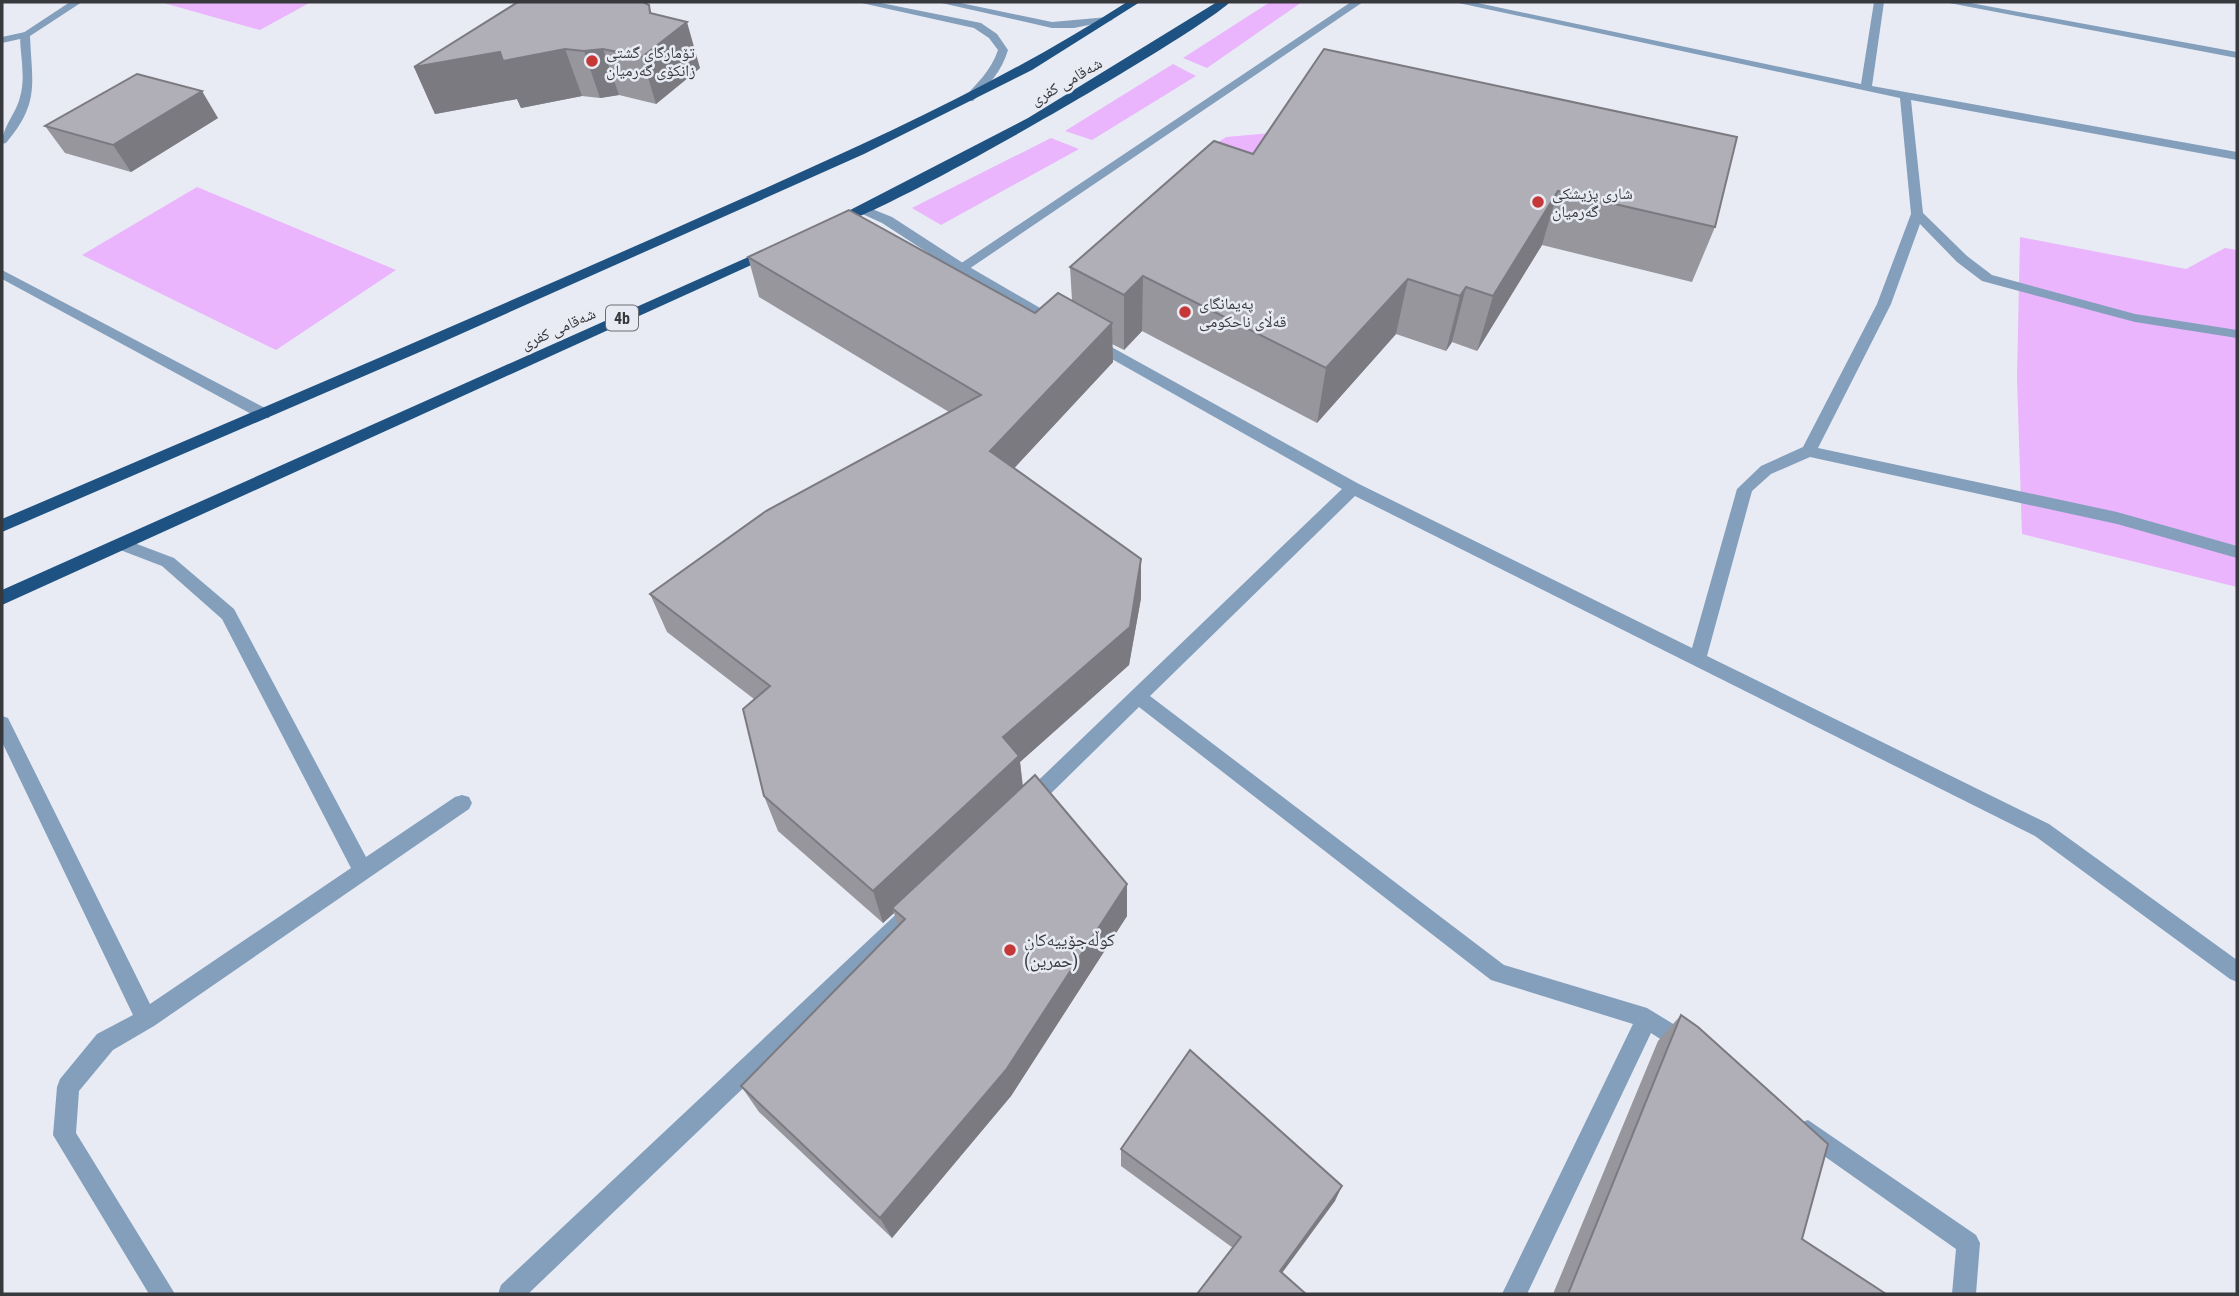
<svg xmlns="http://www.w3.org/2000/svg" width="2239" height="1296" font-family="'Roboto Condensed','Noto Naskh Arabic',sans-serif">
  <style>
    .green { fill: #eab5fc }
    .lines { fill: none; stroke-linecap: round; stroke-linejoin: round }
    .service { fill: #839fbc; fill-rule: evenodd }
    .minor { fill: #839fbc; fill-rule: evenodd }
    .tertiary { fill: #839fbc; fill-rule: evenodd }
    .trunk { fill: #1d5282; fill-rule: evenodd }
    .wall { fill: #97969d }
    .shaded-wall { fill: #7b7a80 }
    .building { fill: #b0aeb7; stroke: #7b7a80; stroke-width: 2 }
    .poi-dot { fill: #c63737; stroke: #e8ebf4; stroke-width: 2.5 }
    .labels { text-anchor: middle; stroke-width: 5; stroke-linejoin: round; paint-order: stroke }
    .far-poi-label { font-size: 16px; fill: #38393c; stroke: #e8ebf4; text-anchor: start }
    .far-street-label { font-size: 16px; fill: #38393c; stroke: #e8ebf4 }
    .shield { fill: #e8ebf4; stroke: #6d6e73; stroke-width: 2 }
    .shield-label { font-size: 16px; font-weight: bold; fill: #38393c }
    .poi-label { font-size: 18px; fill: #38393c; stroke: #e8ebf4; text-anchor: start }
  </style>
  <rect width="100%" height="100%" fill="#e8ebf4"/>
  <path class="green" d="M160,2H311L260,30Z
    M1270,2H1302L1207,68L1183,58Z
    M1173,64L1196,76L1092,140L1065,131Z
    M1271,133L1267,180L1188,162L1226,137Z
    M1051,138L1079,149L941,225L912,208Z
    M197,187L396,270L276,350L82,255Z
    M2020,237L2186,269L2225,248L2237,250V587L2022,534L2017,378Z"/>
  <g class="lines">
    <path class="service" d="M1351,2H1363L966,271H956L954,268Z
      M25,32L29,33V37L2,43V37Z"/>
    <path class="minor" d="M70,2H82L30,36C32,84 40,103 6,143L2,144C2,127 16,114 20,97C26,77 20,55 20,35Z
      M1454,2H1473L1861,84L1874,2H1884L1872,86L2237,152V160L1911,100L1923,213L1967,256L1992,275L2135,314L2237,330V338L2135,322L1982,281L1957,262L1920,224L1891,304L1818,448L2117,512L2237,546V558L2117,524L1810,457L1771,474L1752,491L1707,656L2049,824L2237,960V982L2230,979L2035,836L1355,496L1150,696L1504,965L1647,1008L1693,1036L1696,1044L1693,1052L1685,1055L1651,1033L1527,1294H1502L1633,1024L1491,980L1139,707L1035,809L1028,811L1021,809L1018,803L1021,797L1342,489L1087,345V339H1097L1359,484L1692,648L1737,489L1761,466L1803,447L1877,304L1911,214L1900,98Z
      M1944,2H1965L2237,52V58Z
      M862,205L892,217L966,265L1066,323L1064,326H1054L956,271L882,223L858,212L856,209Z
      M2,270L269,410L271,414L269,418H259L2,279Z
      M121,538L174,558L234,609L366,857L455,797L462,795L469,797L472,803L469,809L154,1026L113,1050L79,1091L76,1133L175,1294H149L53,1135L57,1087L60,1079L97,1034L133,1015L2,742V716L8,718L150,1004L351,868L222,619L162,566L115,548L113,544L115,540Z
      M914,902L921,904L924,911L921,918L528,1294H498L501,1285L907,904Z
      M1808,1120L1976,1235L1980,1243L1976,1294H1952L1956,1249L1800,1139L1797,1131L1800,1123Z"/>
    <path class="tertiary" d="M857,2H876L981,23L997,34L1008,50C1002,71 988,86 973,101H965L963,99C977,83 991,71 998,50L989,38L974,28Z
      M937,2H956L1052,22L1108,17L1113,20L1074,28H1052Z"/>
    <path class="trunk" d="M1127,2H1140L1032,70L864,154L436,345L2,532V519C223,425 445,330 665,233C823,162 981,96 1127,2Z
      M1217,2H1230C1198,34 855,233 827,226L825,223L1028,118Z
      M773,246L780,250L778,253L2,605V590Z"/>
  </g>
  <path class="wall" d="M652,14L700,68L656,104L619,95L600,98L582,96L521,108L517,99L435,114L414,67Z
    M1324,49L1715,227L1692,282L1542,245L1477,351L1452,342L1446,351L1396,334L1317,423L1142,331L1124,350L1112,344L1113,362L1014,468L1141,598L1129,665L1020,762L1023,786L1127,884V916L1011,1096L892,1238L759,1112L741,1086L898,926L894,913L883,923L778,831L764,796L754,699L667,632L650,594L949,412L759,297L748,257L1035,313L1072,300L1070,267L1253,154Z
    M218,118L131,172L65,153L45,126Z
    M1681,1015L1802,1239L1886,1294H1553L1658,1041Z
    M1121,1149L1335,1201L1233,1248L1121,1166Z"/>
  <path class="shaded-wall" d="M649,5L660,43L687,22L700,68L656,104L642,57L650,13Z
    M565,49L582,96L521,108L517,99L435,114L414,67L500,52Z
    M603,49L619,95L600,98L584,51Z
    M202,91L218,118L131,172L113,145Z
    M1558,191L1542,245L1477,351L1493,296Z
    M1143,276L1142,331L1124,350V295Z
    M1408,279L1396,334L1317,423L1326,368Z
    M1466,287L1452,342L1446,351L1460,296Z
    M1112,323L1113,362L994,490L990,451Z
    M1141,559V598L1129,665L1020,762L1023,791L892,908L894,913L883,923L873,891L1003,737Z
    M1127,884V916L1011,1096L892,1238L880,1218Z
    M1342,1186L1335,1201L1274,1284L1280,1271Z"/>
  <path class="building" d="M518,2H643L649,5L650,13L687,22L642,57L603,49L584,51L565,49L503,61L500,52L414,67Z
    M1324,49L1737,137L1715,227L1558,191L1493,296L1466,287L1460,296L1408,279L1326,368L1143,276L1124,295L1070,267L1214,141L1253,154Z
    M137,74L202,91L113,145L45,126Z
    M849,210L1035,313L1058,293L1112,323L990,451L1141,559L1130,627L1003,737L1019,756L873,891L764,796L743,709L770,686L650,594L766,511L981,395L748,257Z
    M1035,775L1127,884L1006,1070L880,1218L741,1086L905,919L892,908Z
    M1681,1015L1698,1027L1828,1144L1802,1239L1886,1294H1568Z
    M1190,1050L1342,1186L1280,1271L1306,1294H1197L1241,1237L1121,1149Z"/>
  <g class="poi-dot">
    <circle cx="592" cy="61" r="7"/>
    <circle cx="1538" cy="202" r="7"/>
    <circle cx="1185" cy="312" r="7"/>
    <circle cx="1010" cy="950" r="7"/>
  </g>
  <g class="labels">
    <g class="far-poi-label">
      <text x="606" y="58">تۆمارگای گشتی<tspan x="606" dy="18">زانکۆی گەرمیان</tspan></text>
      <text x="1552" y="199">شاری پزیشکی<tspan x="1552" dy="18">گەرمیان</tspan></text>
      <text x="1199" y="309">پەیمانگای<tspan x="1199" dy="18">قەڵای ناحکومی</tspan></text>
    </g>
    <g class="far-street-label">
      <text transform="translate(1066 81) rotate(-30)" y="6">شەقامی کفری</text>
      <text transform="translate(558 328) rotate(-24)" y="6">شەقامی کفری</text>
    </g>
    <rect class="shield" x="606" y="305.5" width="32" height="25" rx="5"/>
    <g class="shield-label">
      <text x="622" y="324">4b</text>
    </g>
    <g class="poi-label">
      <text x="1024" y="946">کوڵەجۆییەکان<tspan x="1024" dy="21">(حمرین)</tspan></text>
    </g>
  </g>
  <rect width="2239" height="1296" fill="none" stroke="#38393c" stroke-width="7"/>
</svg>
